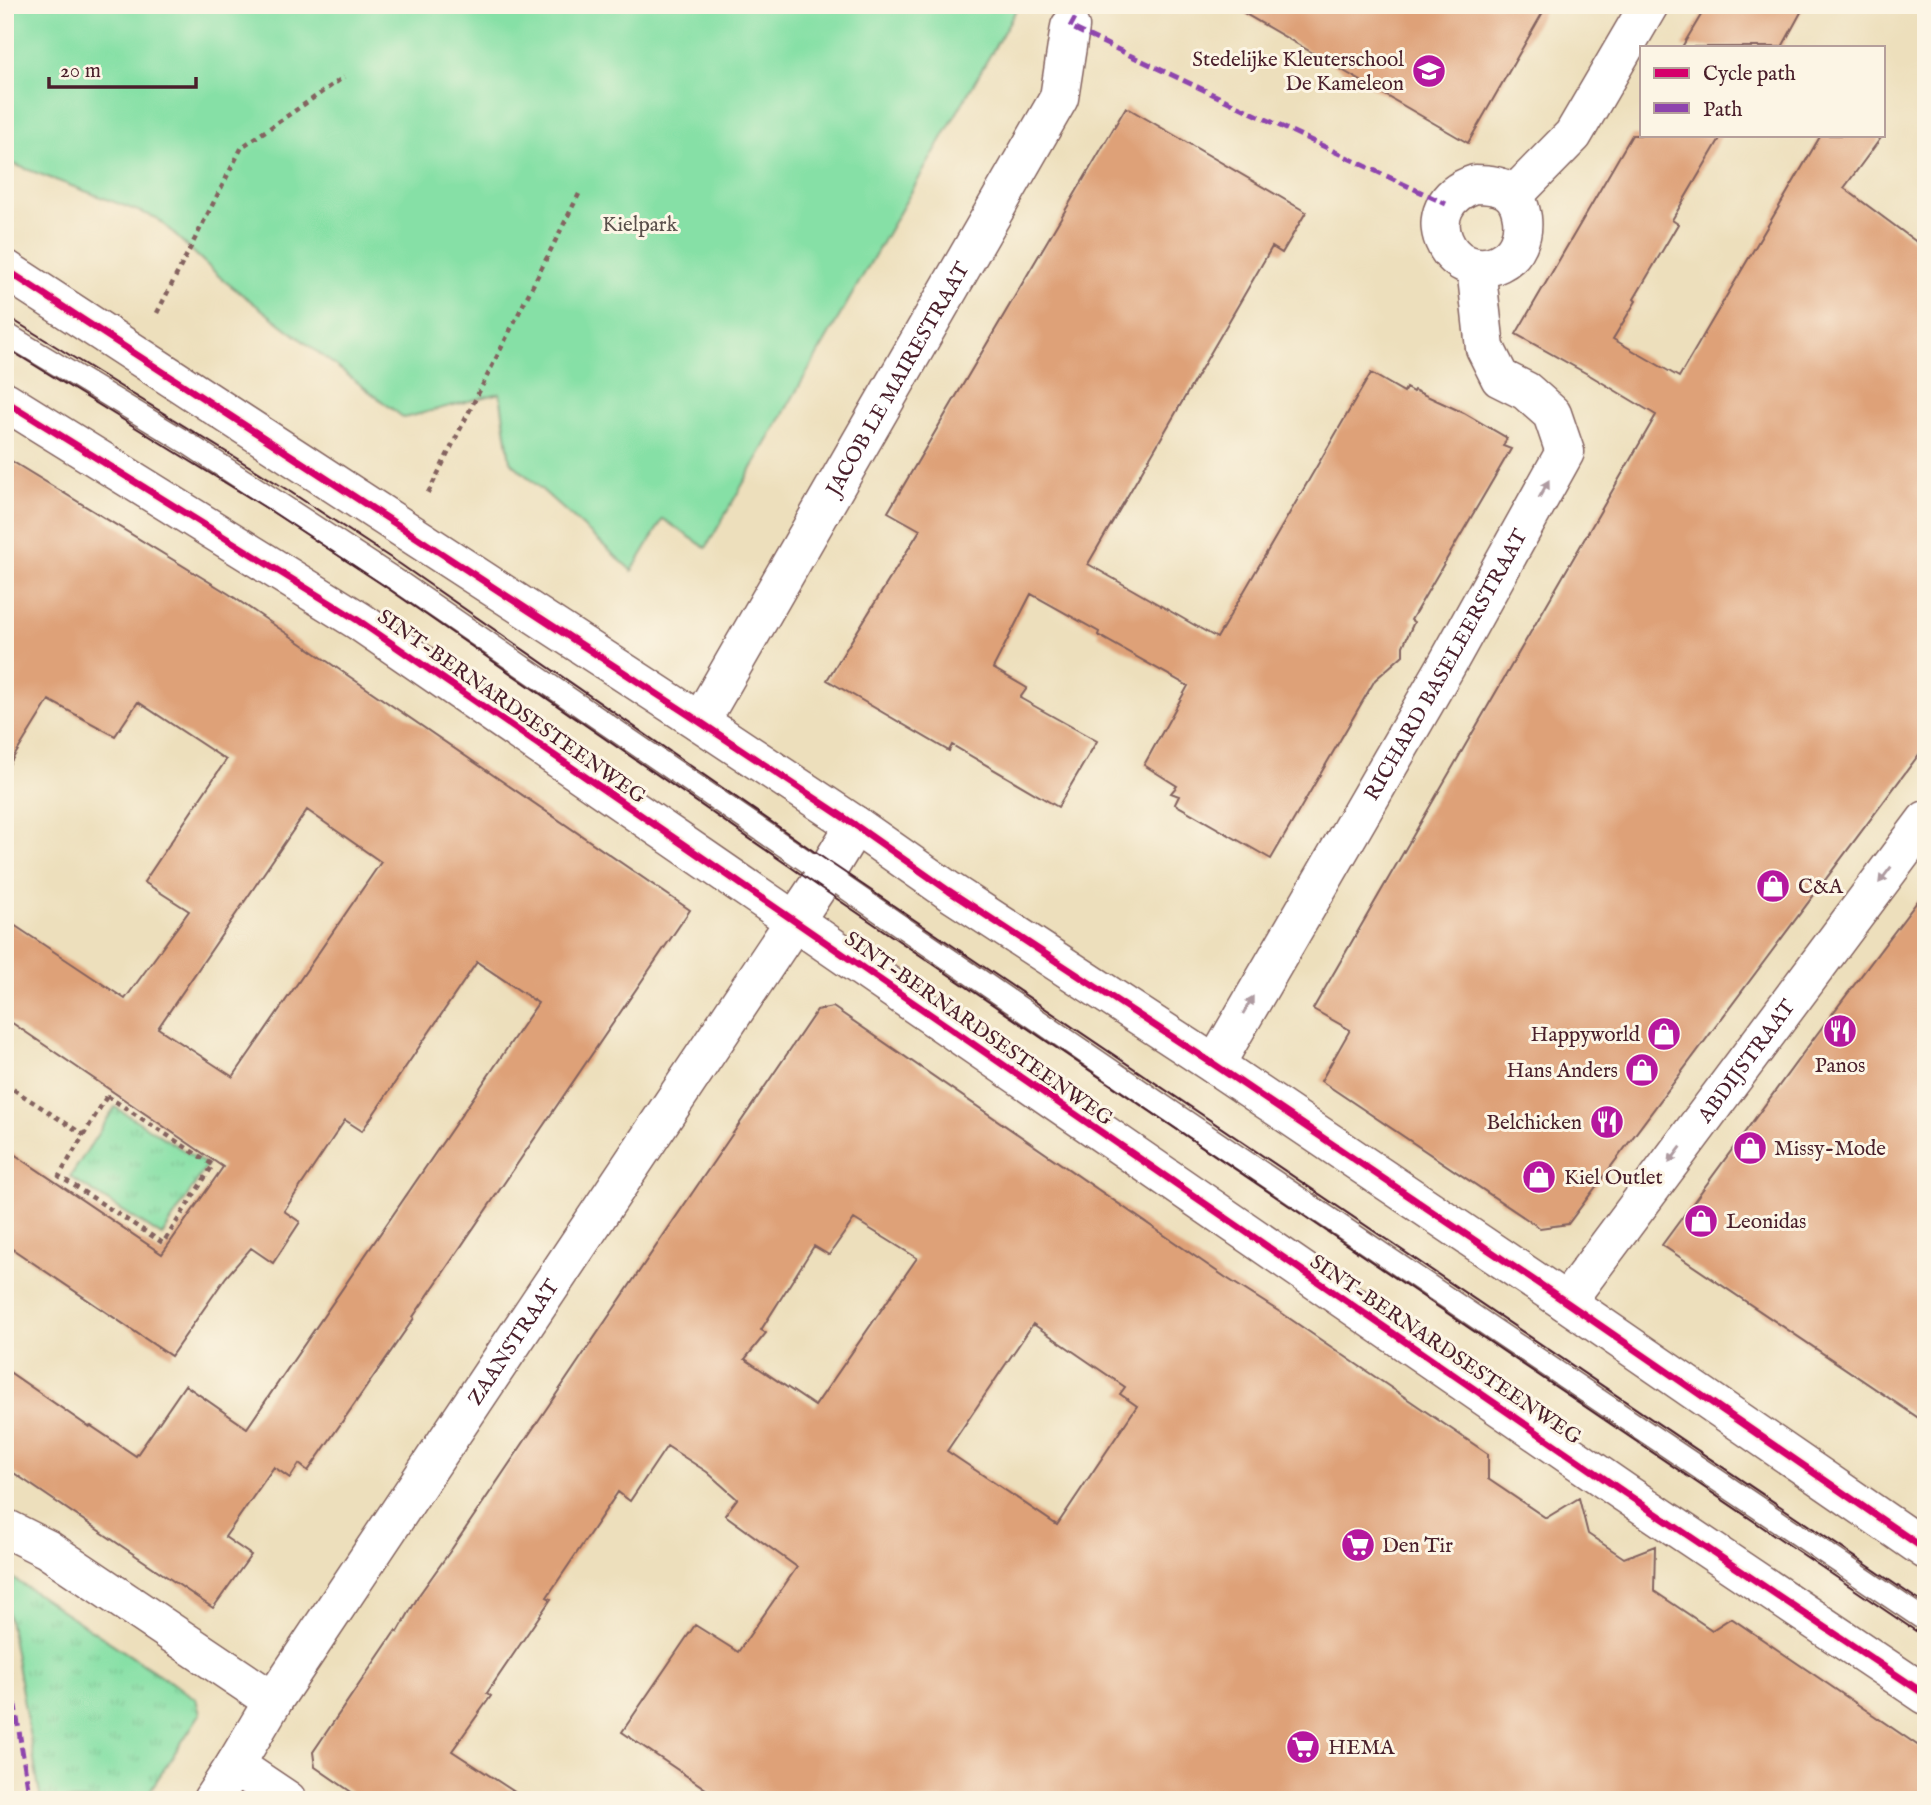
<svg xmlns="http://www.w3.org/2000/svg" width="1931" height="1805" font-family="'IM FELL English',serif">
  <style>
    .grass { fill: url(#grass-tufts); stroke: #688068; stroke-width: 2 }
    .park { fill: #86e0a6; stroke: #688068; stroke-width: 2 }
    .building { fill: #dea178; fill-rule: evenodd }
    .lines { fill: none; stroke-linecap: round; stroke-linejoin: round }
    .service-casing { stroke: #83625e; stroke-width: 24 }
    .minor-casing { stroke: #83625e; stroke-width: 41 }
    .tertiary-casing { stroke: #83625e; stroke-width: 41 }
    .path { stroke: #83625e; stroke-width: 4.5; stroke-dasharray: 5 5; stroke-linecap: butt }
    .service { stroke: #fff; stroke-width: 21 }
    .minor { stroke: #fff; stroke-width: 38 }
    .tertiary { stroke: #fff; stroke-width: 38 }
    .tram { stroke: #4a1f2b; stroke-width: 2 }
    .quiet { stroke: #8e44ad; stroke-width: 5; stroke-dasharray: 10 5; stroke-linecap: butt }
    .cycleway-casing { stroke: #fcf5e5; stroke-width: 11 }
    .cycleway { stroke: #d6006c; stroke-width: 7 }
    .oneway { fill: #ae9aa0 }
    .labels { text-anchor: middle; stroke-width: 6; stroke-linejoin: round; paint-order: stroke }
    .poi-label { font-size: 21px; fill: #4a1f2b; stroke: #fcf5e5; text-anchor: start }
    .park-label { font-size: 21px; fill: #594f4a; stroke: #fcf5e5 }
    .street-label { font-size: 21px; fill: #4a1f2b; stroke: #fcf5e5 }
  </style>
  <defs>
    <pattern id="grass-tufts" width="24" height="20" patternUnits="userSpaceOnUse" patternTransform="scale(1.75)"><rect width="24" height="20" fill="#86e0a6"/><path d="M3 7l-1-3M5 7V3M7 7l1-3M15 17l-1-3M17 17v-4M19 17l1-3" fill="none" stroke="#75c08f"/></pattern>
  </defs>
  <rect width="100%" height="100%" fill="#fcf5e5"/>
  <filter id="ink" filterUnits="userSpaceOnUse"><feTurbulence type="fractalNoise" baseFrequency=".0143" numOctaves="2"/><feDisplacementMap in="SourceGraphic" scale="14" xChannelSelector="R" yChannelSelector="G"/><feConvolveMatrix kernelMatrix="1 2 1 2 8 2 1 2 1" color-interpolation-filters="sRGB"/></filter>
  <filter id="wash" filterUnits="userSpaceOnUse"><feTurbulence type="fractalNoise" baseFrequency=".00686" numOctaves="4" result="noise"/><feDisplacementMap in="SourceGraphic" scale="28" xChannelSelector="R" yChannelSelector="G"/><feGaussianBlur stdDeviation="1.57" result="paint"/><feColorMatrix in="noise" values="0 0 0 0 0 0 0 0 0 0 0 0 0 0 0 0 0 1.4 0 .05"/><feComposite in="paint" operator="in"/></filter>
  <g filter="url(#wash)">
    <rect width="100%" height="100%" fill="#eddfbc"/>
    <path class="grass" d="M115,1107L207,1165L162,1236L70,1177Z
      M5,1573L196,1699L200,1714L144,1800H41L5,1596Z"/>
    <path class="park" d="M5,5H1019L706,548L663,519L632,571L510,461L500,393L404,418L222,279L157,218L5,161Z"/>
    <g id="blocks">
      <path class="building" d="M1230,5H1547L1468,143Z
        M1707,5H1805L1782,47H1682Z
        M1126,107L1306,212L1282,253L1272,247L1088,564L1217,638L1371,373L1404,392L1406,388L1413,392L1414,390L1464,413L1507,438L1503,446L1511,449L1411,620L1414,622L1403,646V655L1375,680L1271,859L1175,804L1179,796L1171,793L1177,786L1144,765L1188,686L1098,635L1099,632L1031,594L993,668L1027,688L1020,698L1097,741L1058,807L952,745L949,751L827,680L920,530L888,512Z
        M1632,135H1722L1672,220L1678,224L1634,299L1636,301L1613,339L1679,377L1821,135H1883L1844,188L1926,249V745L1568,1224L1540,1228L1321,1081L1350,1030L1313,1009L1656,415L1591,376L1516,334Z
        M5,457L229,594L690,910L413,1317L414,1318L308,1471L299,1464L290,1478L274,1467L225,1537L251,1555L213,1608L5,1467V1369L89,1427L91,1426L136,1456L185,1385L247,1428L538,1003L477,962L362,1131L345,1120L284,1211L300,1222L273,1263L251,1248L226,1277L171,1356L5,1244V1148L162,1254L223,1167L5,1018V919L125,999L189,911L144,882L226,760L138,702L115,736L49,700L5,771ZM307,810L381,862L233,1077L158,1028Z
        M1926,890V1423L1662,1245L1817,1034Z
        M833,1007L1225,1277L1283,1314L1488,1454V1479L1546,1518L1579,1498L1588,1534L1624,1558L1655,1546L1654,1591L1712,1630L1731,1618L1926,1751V1800H722L622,1732L695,1625L738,1652L797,1567L725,1515L737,1499L707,1472L667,1446L630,1501L618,1492L547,1597L551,1599L487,1693L491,1696L452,1751L527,1800H363L315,1767L313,1752L396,1630L398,1632L419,1595L451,1550L665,1233L817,1010ZM854,1219L917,1258L815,1406L745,1359L766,1333L761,1330L814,1246L829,1255ZM1033,1324L1125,1387L1120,1394L1137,1406L1057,1525L947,1451Z"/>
    </g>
  </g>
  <g filter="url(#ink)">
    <use href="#blocks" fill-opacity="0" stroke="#83625e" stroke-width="2"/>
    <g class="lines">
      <g class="service-casing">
        <path id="service" d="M5,333L187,443L401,583L1166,1108L1926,1621"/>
      </g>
      <g class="minor-casing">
        <g id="minor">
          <path d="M1475,184C1502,184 1518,190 1522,218C1523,227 1522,236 1518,244C1514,253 1507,259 1499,263C1450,287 1409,205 1475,184Z"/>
          <path d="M1514,195L1573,135L1649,5"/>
          <path id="s1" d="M700,722L1059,98L1070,27"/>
          <path id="s2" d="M1215,1065L1445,668L1565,452L1552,414L1526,391L1500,378L1485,348L1476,267"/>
          <path id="s3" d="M1566,1302L1926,820"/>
          <path d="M5,1528L47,1549L273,1701"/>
          <path d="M235,1765L287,1800"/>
          <path id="s4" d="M212,1800L235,1765L273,1701L818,886L855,825"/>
        </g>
      </g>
      <g class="tertiary-casing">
        <path id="tertiary" d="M5,269L700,722L855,825L949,891L1215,1065L1566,1302L1926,1550
          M5,401L359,621L1625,1493L1926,1695"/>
      </g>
      <path class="path" d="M157,313L242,147L344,77
        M428,493L579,194
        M5,1084L84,1135
        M107,1096L213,1165L163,1243L59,1176Z"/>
      <use href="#service" class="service"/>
      <use href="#minor" class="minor"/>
      <use href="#tertiary" class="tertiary"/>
      <path class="tram" d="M5,315L286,489L400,564L832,864L1926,1605
        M5,347L271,511L383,585L818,886L1926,1638"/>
      <path class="quiet" d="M1082,5L1070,27L1446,204
        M5,1643L30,1800"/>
      <g class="cycleway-casing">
        <path id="cycleway" d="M5,269L700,722L855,825L949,891L1215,1065L1566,1302L1926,1550
          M5,401L359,621L1625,1493L1926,1695"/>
      </g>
      <use href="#cycleway" class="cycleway"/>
    </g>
    <defs><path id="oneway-solid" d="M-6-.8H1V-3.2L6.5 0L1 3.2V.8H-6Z" transform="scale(1.75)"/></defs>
    <g class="oneway">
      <use href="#oneway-solid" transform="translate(1544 489) rotate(-61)"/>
      <use href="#oneway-solid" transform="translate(1885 875) rotate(127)"/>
      <use href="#oneway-solid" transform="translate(1248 1005) rotate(-60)"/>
      <use href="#oneway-solid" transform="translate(1675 1155) rotate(127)"/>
    </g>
  </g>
  <defs>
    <g id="school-disc" transform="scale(1.75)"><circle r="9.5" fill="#b5179e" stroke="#fcf5e5"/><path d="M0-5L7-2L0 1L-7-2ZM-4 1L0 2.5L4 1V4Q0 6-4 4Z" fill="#fff"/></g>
    <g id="shop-disc" transform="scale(1.75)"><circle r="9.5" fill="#b5179e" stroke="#fcf5e5"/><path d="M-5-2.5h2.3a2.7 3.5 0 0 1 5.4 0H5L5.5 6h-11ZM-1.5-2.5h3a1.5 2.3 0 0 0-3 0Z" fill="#fff"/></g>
    <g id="restaurant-disc" transform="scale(1.75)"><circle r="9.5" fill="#b5179e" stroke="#fcf5e5"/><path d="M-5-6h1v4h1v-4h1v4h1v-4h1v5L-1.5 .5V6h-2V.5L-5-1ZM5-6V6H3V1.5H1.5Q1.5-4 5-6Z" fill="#fff"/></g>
    <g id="supermarket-disc" transform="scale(1.75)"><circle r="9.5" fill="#b5179e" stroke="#fcf5e5"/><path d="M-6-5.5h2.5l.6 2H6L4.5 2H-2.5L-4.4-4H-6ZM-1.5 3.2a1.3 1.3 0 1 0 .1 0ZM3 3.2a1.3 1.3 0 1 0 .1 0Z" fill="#fff"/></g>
  </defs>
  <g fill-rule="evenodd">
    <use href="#school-disc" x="1429" y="71"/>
    <use href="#shop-disc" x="1773" y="886"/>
    <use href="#restaurant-disc" x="1840" y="1031"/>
    <use href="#shop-disc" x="1664" y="1034"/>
    <use href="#shop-disc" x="1642" y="1070"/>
    <use href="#restaurant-disc" x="1607" y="1122"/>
    <use href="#shop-disc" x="1750" y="1148"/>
    <use href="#shop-disc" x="1539" y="1177"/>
    <use href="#shop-disc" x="1701" y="1221"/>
    <use href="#supermarket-disc" x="1358" y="1545"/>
    <use href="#supermarket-disc" x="1303" y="1747"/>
  </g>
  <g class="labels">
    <g class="poi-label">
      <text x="1404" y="66" text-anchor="end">Stedelijke Kleuterschool<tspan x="1404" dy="24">De Kameleon</tspan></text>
      <text x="1798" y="893">C&amp;A</text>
      <text x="1640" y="1041" text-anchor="end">Happyworld</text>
      <text x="1840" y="1072" text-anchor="middle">Panos</text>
      <text x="1618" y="1077" text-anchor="end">Hans Anders</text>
      <text x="1582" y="1129" text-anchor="end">Belchicken</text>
      <text x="1774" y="1155">Missy-Mode</text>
      <text x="1564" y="1184">Kiel Outlet</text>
      <text x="1726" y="1228">Leonidas</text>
      <text x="1382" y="1552">Den Tir</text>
      <text x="1328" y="1754">HEMA</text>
    </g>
    <g class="park-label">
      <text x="640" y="231">Kielpark</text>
    </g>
    <g class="street-label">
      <text dy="7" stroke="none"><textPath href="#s1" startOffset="396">JACOB LE MAIRESTRAAT</textPath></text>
      <text dy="7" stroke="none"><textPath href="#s2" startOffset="462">RICHARD BASELEERSTRAAT</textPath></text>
      <text transform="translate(512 706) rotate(35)" y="7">SINT-BERNARDSESTEENWEG</text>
      <text transform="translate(979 1028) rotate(35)" y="7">SINT-BERNARDSESTEENWEG</text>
      <text dy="7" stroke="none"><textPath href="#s3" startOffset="301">ABDIJSTRAAT</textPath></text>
      <text dy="7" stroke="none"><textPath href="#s4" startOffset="548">ZAANSTRAAT</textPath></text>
      <text transform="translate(1446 1349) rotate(34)" y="7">SINT-BERNARDSESTEENWEG</text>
    </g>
  </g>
  <rect width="1931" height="1805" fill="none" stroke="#fcf5e5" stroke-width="28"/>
  <rect x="1640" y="46" width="245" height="91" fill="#fcf5e5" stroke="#b59f9b" stroke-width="2"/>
  <rect x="1654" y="68" width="35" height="10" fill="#d6006c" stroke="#b59f9b" stroke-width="2"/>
  <text x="1703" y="80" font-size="21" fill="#4a1f2b">Cycle path</text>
  <rect x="1654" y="103" width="35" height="10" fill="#8e44ad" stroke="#b59f9b" stroke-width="2"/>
  <text x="1703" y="116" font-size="21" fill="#4a1f2b">Path</text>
  <path d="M49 77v10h147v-10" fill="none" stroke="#4a1f2b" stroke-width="3.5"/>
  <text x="60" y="77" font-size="21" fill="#4a1f2b" stroke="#fcf5e5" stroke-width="5" paint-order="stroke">20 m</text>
</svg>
